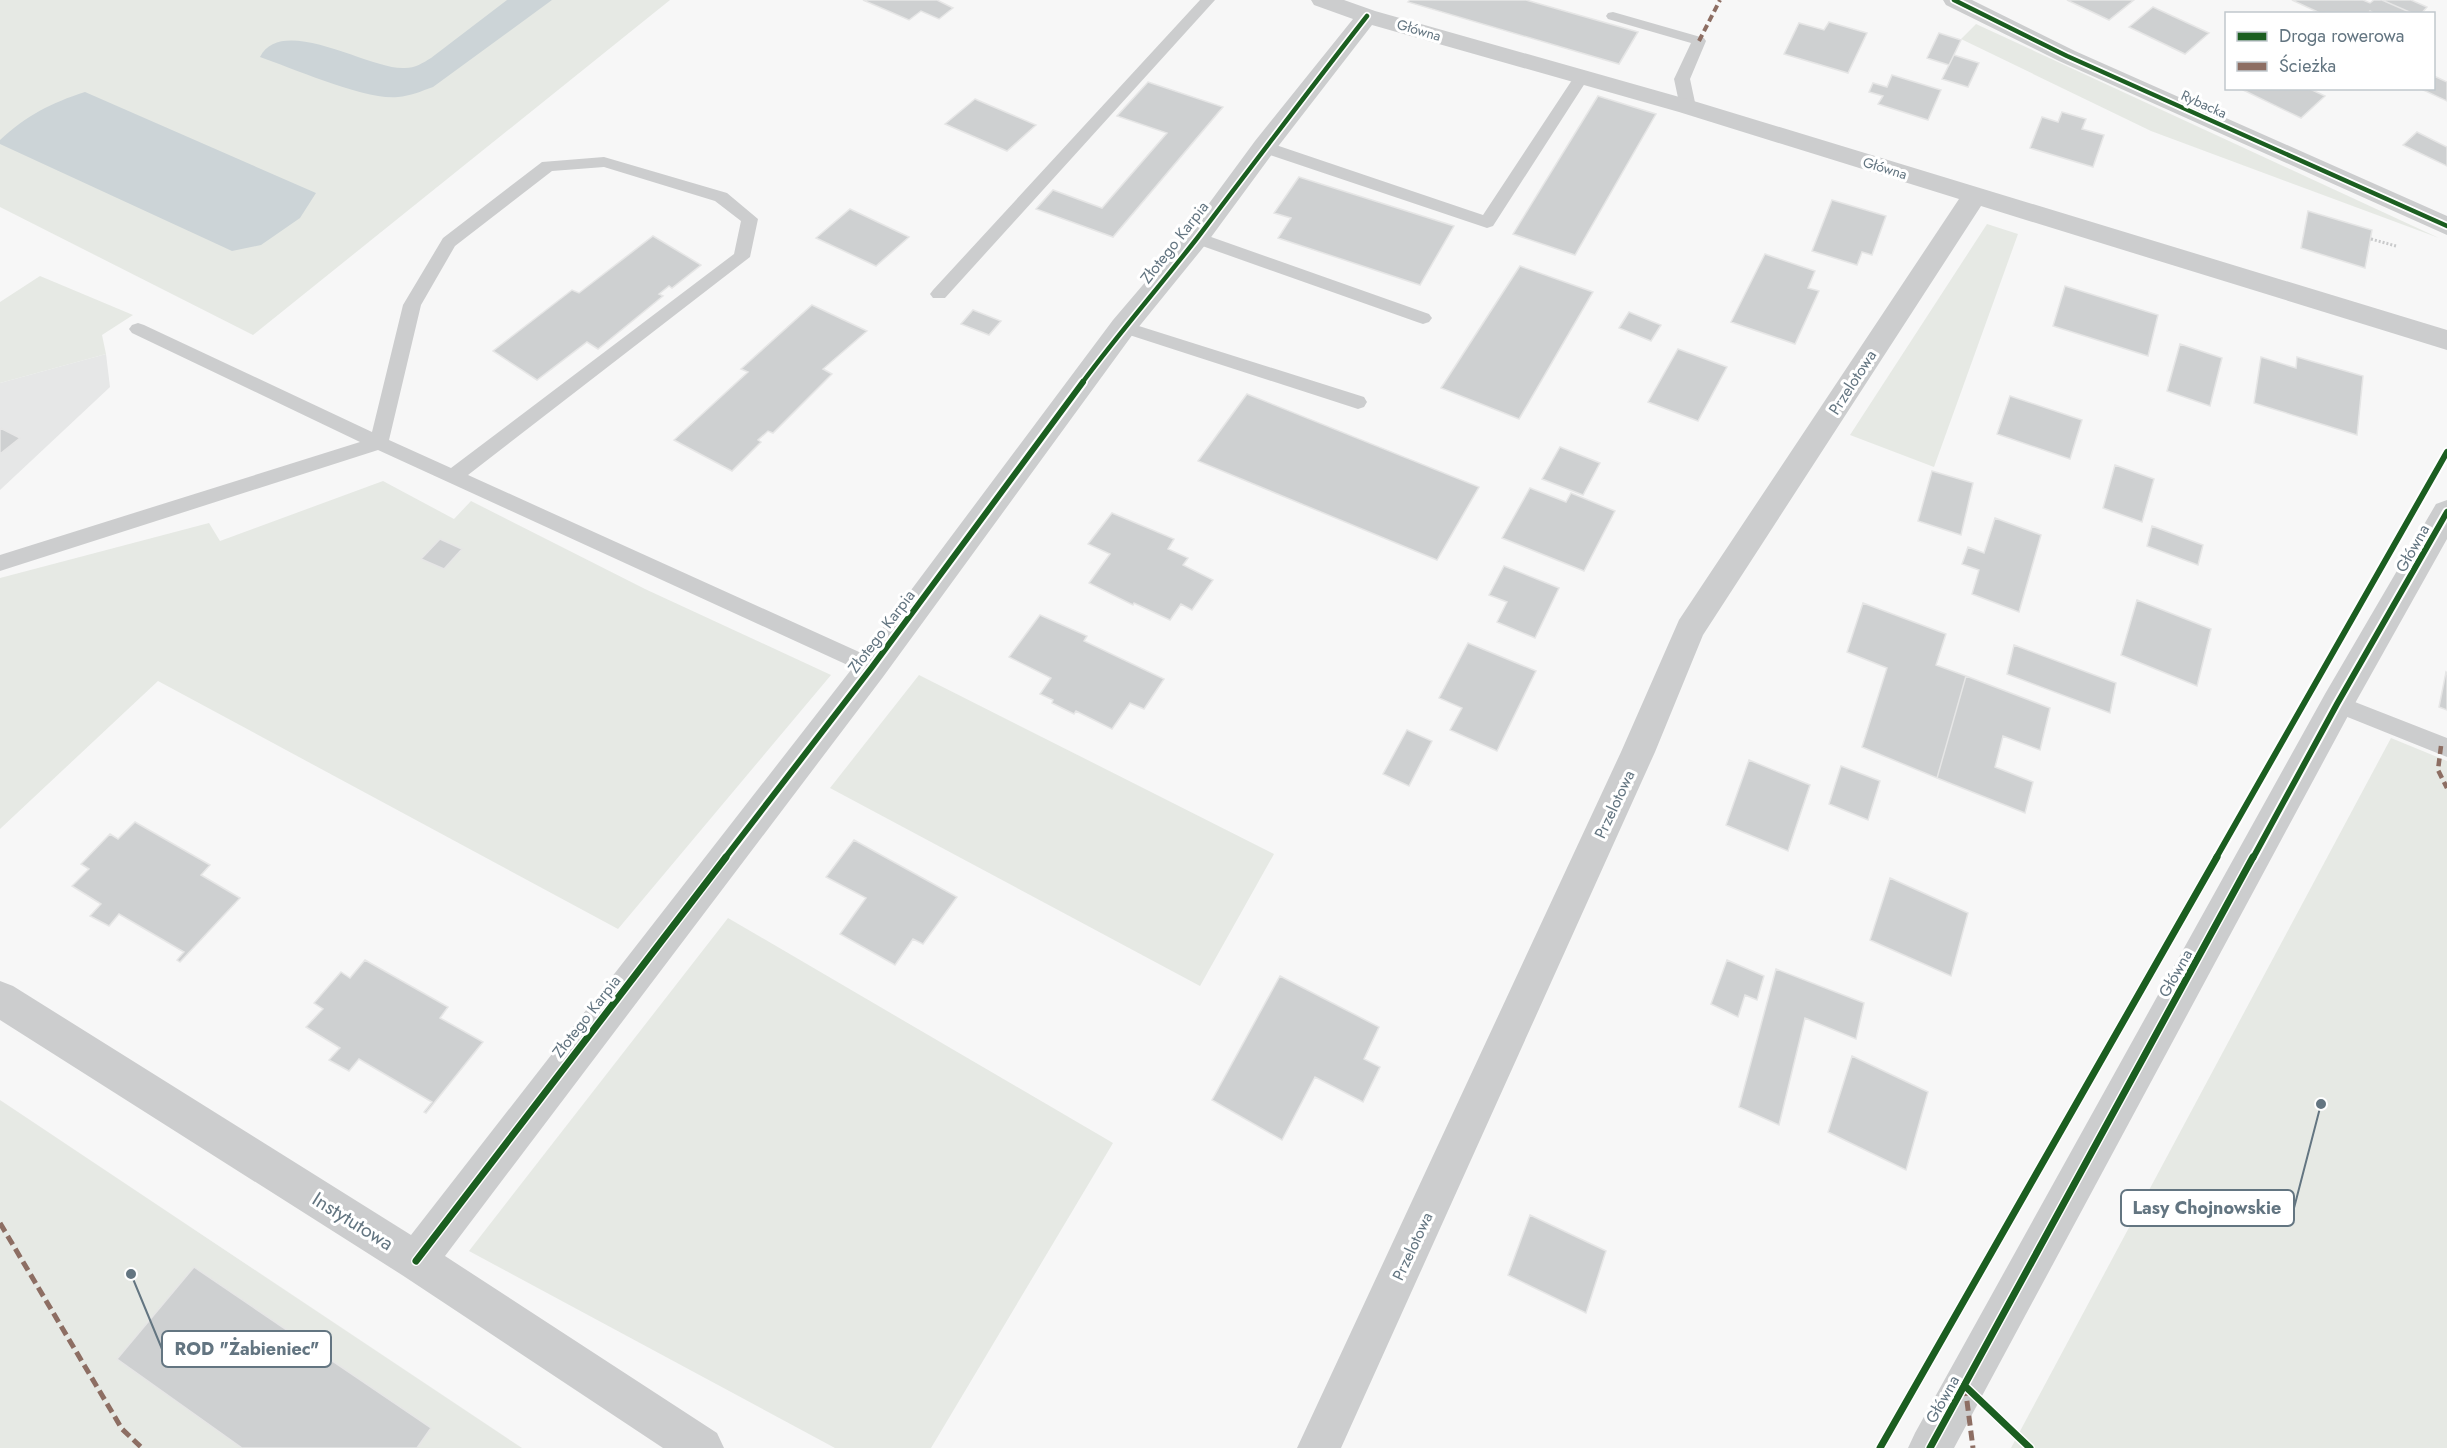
<svg xmlns="http://www.w3.org/2000/svg" width="2447" height="1448" font-family="Jost,sans-serif">
  <style>
    .built { fill: #e6e7e7 }
    .green { fill: #e6e9e4 }
    .water { fill: #ccd4d7 }
    .building { fill: #ced0d1; stroke: #e6e6e6; stroke-width: 1.5 }
    .lines { fill: none; stroke-linecap: round; stroke-linejoin: round }
    .path { stroke: #c9cacb; stroke-width: 3; stroke-dasharray: 2 2; stroke-linecap: butt }
    .lane { fill: #cccdce; fill-rule: evenodd }
    .street { fill: #cccdce; fill-rule: evenodd }
    .quiet-far2 { stroke: #8d6e63; stroke-width: 4; stroke-dasharray: 7 4; stroke-linecap: butt }
    .quiet-far1 { stroke: #8d6e63; stroke-width: 4.5; stroke-dasharray: 8 4.5; stroke-linecap: butt }
    .quiet { stroke: #8d6e63; stroke-width: 5; stroke-dasharray: 10 5; stroke-linecap: butt }
    .cycleway-far2-casing { stroke: #fff; stroke-width: 8 }
    .cycleway-far1-casing { stroke: #fff; stroke-width: 10 }
    .cycleway-casing { stroke: #fff; stroke-width: 10 }
    .cycleway-far2 { stroke: #1b5e20; stroke-width: 4.5 }
    .cycleway-far1 { stroke: #1b5e20; stroke-width: 6 }
    .cycleway { stroke: #1b5e20; stroke-width: 7 }
    .labels { text-anchor: middle; stroke-width: 6; stroke-linejoin: round; paint-order: stroke }
    .far-street-label { font-size: 14px; fill: #637581; stroke: #fff }
    .street-label { font-size: 16px; fill: #637581; stroke: #fff }
    .near-street-label { font-size: 20px; fill: #637581; stroke: #fff }
    .leader { fill: none; stroke: #637581; stroke-width: 2 }
    .callout-dot { fill: #637581; stroke: #fff; stroke-width: 2 }
    .callout { fill: #fff; stroke: #637581; stroke-width: 2 }
    .callout-label { font-size: 18px; text-anchor: middle; font-weight: bold; fill: #637581 }
  </style>
  <rect width="100%" height="100%" fill="#f7f7f7"/>
  <path class="built" d="M106,354L110,387L0,490V383Z"/>
  <path class="green" d="M0,0H670L253,335L0,207Z
    M1976,24L2439,238L2151,131L1961,39Z
    M1987,224L2018,234L1934,467L1850,435Z
    M40,276L133,315L102,335L106,354L0,383V302Z
    M383,481L454,519L471,501L645,589L831,675L618,929L158,681L0,829V578L209,523L220,541Z
    M919,675L1274,854L1200,986L830,788Z
    M2391,738L2447,761V1448H2011Z
    M728,918L1113,1143L931,1448H835L469,1251Z
    M0,1100L522,1448H0Z"/>
  <path class="water" d="M507,0H552L433,87C422,91 410,96 398,97C367,101 292,68 260,57C282,13 372,71 405,68C415,68 423,63 431,58Z
    M85,92L316,193L300,218L261,245L232,251L0,144V140C27,115 51,103 85,92Z"/>
  <path class="building" d="M863,0H937L953,8L939,19L921,11L909,20Z
    M1410,0H1526L1638,32L1619,64L1408,2Z
    M2067,0H2134L2109,20Z
    M2292,0H2363L2370,3L2374,0H2382L2414,14H2375L2370,11L2368,14H2322Z
    M2382,0H2411L2427,7L2421,14H2414Z
    M2153,7L2209,33L2185,54L2129,27Z
    M1829,22L1867,33L1848,73L1784,54L1799,23L1824,30Z
    M1939,33L1961,40L1949,65L1927,58Z
    M1954,55L1979,63L1968,87L1942,79Z
    M1892,75L1941,90L1928,120L1878,104L1883,96L1869,92L1873,83L1887,87Z
    M2434,76L2447,82V101L2419,88H2434Z
    M1148,82L1223,107L1113,237L1036,209L1053,190L1102,208L1167,133L1117,116Z
    M2239,88H2308L2325,96L2301,118Z
    M1598,96L1656,114L1575,255L1513,234Z
    M975,99L1036,125L1007,151L945,124Z
    M2062,112L2086,119L2082,129L2104,135L2093,167L2030,148L2042,117L2058,122Z
    M2417,132L2447,147V166L2403,145Z
    M1299,177L1454,226L1420,285L1278,238L1291,218L1274,213Z
    M1832,200L1886,216L1872,255L1862,252L1857,265L1812,251Z
    M850,209L909,237L876,266L816,238Z
    M2308,211L2372,230L2365,268L2301,248Z
    M653,236L701,265L672,288L669,286L659,294L663,296L598,349L587,342L537,380L493,351L572,290L579,293Z
    M1765,254L1815,271L1808,288L1819,291L1795,344L1731,322Z
    M1520,266L1593,292L1519,419L1441,388Z
    M2065,286L2158,315L2148,356L2053,326Z
    M812,305L867,331L823,369L832,374L773,433L768,431L758,440L761,442L732,471L674,440L748,372L741,369Z
    M973,310L1001,321L989,335L961,324Z
    M1629,312L1661,325L1651,341L1619,328Z
    M2180,344L2222,358L2210,406L2167,391Z
    M1678,349L1727,367L1698,421L1648,402Z
    M2261,357L2296,368L2297,357L2363,376L2357,435L2254,403Z
    M1247,394L1479,487L1437,560L1198,461Z
    M2010,396L2082,420L2070,459L1997,434Z
    M0,428L20,438L0,454Z
    M1560,447L1600,463L1583,495L1542,479Z
    M2115,465L2154,479L2142,522L2103,508Z
    M1932,471L1973,483L1961,535L1918,521Z
    M1530,488L1566,502L1571,493L1615,511L1584,571L1502,538Z
    M1112,513L1174,539L1168,549L1188,558L1183,565L1213,580L1192,610L1181,604L1170,620L1134,603L1133,605L1089,583L1110,554L1088,544Z
    M1995,518L2041,535L2019,612L1972,594L1979,570L1962,564L1968,547L1984,553Z
    M2152,526L2203,545L2198,565L2147,546Z
    M440,539L462,549L444,569L421,559Z
    M1504,566L1559,588L1535,638L1497,622L1507,602L1489,595Z
    M2137,600L2211,629L2197,686L2121,655Z
    M1863,603L1946,634L1936,665L1966,676L1937,778L1862,747L1887,668L1847,652Z
    M1040,615L1087,636L1084,641L1164,679L1144,709L1130,703L1112,729L1076,711L1074,714L1052,703L1053,700L1040,694L1051,678L1009,657Z
    M1468,643L1536,671L1497,751L1450,730L1462,708L1439,698Z
    M2014,645L2116,683L2110,713L2007,674Z
    M2446,672L2447,673V710L2439,707Z
    M1966,676L2050,708L2040,750L2003,736L1995,767L2033,782L2025,813L1937,778Z
    M1407,730L1432,741L1409,786L1383,774Z
    M1749,760L1810,785L1788,851L1726,825Z
    M1841,766L1880,781L1868,820L1829,804Z
    M135,822L210,865L201,875L240,898L180,962L177,960L184,952L119,914L109,926L90,916L101,904L72,886L89,869L81,864L110,834L118,839Z
    M854,840L957,897L923,944L913,939L895,965L840,934L866,898L826,877Z
    M1890,878L1968,913L1951,976L1870,940Z
    M365,960L448,1007L440,1018L483,1042L426,1113L424,1112L432,1102L359,1059L349,1071L329,1060L340,1048L306,1027L323,1009L314,1003L341,972L350,978Z
    M1727,960L1764,976L1757,1000L1745,995L1738,1017L1711,1004Z
    M1776,969L1864,1003L1856,1039L1805,1018L1779,1125L1739,1107Z
    M1280,976L1379,1027L1364,1059L1380,1067L1363,1102L1315,1077L1282,1140L1212,1100Z
    M1852,1056L1928,1092L1906,1170L1828,1132Z
    M1530,1215L1606,1251L1586,1313L1508,1275Z
    M194,1267L431,1428L417,1448H242L117,1359Z"/>
  <g class="lines">
    <path class="path" d="M2371,239L2396,246"/>
    <path class="lane" d="M1200,0H1215L945,298H933L930,294L933,290Z
      M1613,12L1704,38L1706,41L1690,79L1696,107L1693,110H1683L1680,107L1674,79L1691,43L1608,19L1606,16L1608,13Z
      M1581,72L1589,77L1493,226L1487,228L1258,151L1256,147L1258,143H1270L1483,215L1576,74Z
      M604,157L727,193L758,219L750,257L468,475L879,661L882,667L879,673L872,676L865,673L378,450L0,571V555L360,442L132,333L129,329L132,325L138,323L144,325L372,432L403,305L443,238L542,162ZM604,167L715,201L741,221L734,254L451,468L389,440L421,305L455,246L552,171Z
      M1197,232L1429,314L1432,318L1429,322L1423,324L1417,322L1191,242L1189,238L1191,234Z
      M1123,321L1364,397L1367,402L1364,407L1358,409L1117,331L1114,327L1117,323Z
      M2337,695L2447,738V757L2330,710L2327,704L2330,698Z"/>
    <path class="street" d="M1311,0H1344L1375,11L1697,102L2447,330V350L1981,206L1703,635L1655,752L1341,1448H1297L1621,752L1679,620L1959,199L1679,112L1372,25L1273,153L1206,244L1133,334L883,677L445,1256L717,1433L724,1448H663L402,1275L0,1020V981L13,986L411,1235L861,657L1113,320L1188,232L1255,141L1353,19L1314,5Z
      M1943,0H1972L2075,51L2447,216V235L2059,61L1946,5Z
      M2447,500V539L2349,714L1954,1448H1908L1915,1433L2325,694L2436,504Z"/>
    <path class="quiet-far2" d="M1699,41L1720,0"/>
    <path class="quiet-far1" d="M2441,746L2438,770L2447,788"/>
    <path class="quiet" d="M0,1223L122,1429L142,1448
      M1965,1386L1973,1448"/>
    <g class="cycleway-far2-casing">
      <path id="cycleway-far2" d="M1954,0L2067,56L2447,226
        M1082,383C1119,333 1160,286 1198,237C1254,163 1310,89 1367,16"/>
    </g>
    <g class="cycleway-far1-casing">
      <path id="cycleway-far1" d="M725,858L872,667L1083,382
        M2216,858L2447,452
        M2253,858L2337,704L2447,512"/>
    </g>
    <g class="cycleway-casing">
      <path id="cycleway" d="M416,1261L726,857
        M1965,1386L2030,1448
        M1880,1448L2217,857
        M1930,1448L2253,857"/>
    </g>
    <use href="#cycleway-far2" class="cycleway-far2"/>
    <use href="#cycleway-far1" class="cycleway-far1"/>
    <use href="#cycleway" class="cycleway"/>
  </g>
  <g class="labels">
    <g class="far-street-label">
      <text transform="translate(1419 30) rotate(16)" y="5">Główna</text>
      <text transform="translate(2204 104) rotate(24)" y="5">Rybacka</text>
      <text transform="translate(1885 168) rotate(17)" y="5">Główna</text>
    </g>
    <g class="street-label">
      <text transform="translate(1174 242) rotate(-52)" y="6">Złotego Karpia</text>
      <text transform="translate(1852 382) rotate(-57)" y="6">Przelotowa</text>
      <text transform="translate(2412 548) rotate(-61)" y="6">Główna</text>
      <text transform="translate(881 631) rotate(-53)" y="6">Złotego Karpia</text>
      <text transform="translate(1614 804) rotate(-65)" y="6">Przelotowa</text>
      <text transform="translate(2175 973) rotate(-61)" y="6">Główna</text>
      <text transform="translate(586 1016) rotate(-52)" y="6">Złotego Karpia</text>
      <text transform="translate(1412 1246) rotate(-65)" y="6">Przelotowa</text>
      <text transform="translate(1942 1399) rotate(-61)" y="6">Główna</text>
    </g>
    <g class="near-street-label">
      <text transform="translate(353 1221) rotate(32)" y="7">Instytutowa</text>
    </g>
  </g>
  <path class="leader" d="M2321 1104L2294 1208M131 1274L162 1349"/>
  <g class="callout-dot">
    <circle cx="2321" cy="1104" r="6"/>
    <circle cx="131" cy="1274" r="6"/>
  </g>
  <g class="callout">
    <rect x="2121" y="1190" width="173" height="36" rx="6"/>
    <rect x="162" y="1331" width="169" height="36" rx="6"/>
  </g>
  <g class="callout-label">
    <text x="2207" y="1214">Lasy Chojnowskie</text>
    <text x="247" y="1355">ROD "Żabieniec"</text>
  </g>
  <rect x="2225" y="12" width="210" height="78" fill="#ffffff" stroke="#c1c8cd" stroke-width="1.5"/>
  <rect x="2237" y="32" width="30" height="9" fill="#1b5e20" stroke="#c1c8cd" stroke-width="1.5"/>
  <text x="2279" y="42" font-size="18" fill="#637581">Droga rowerowa</text>
  <rect x="2237" y="62" width="30" height="9" fill="#8d6e63" stroke="#c1c8cd" stroke-width="1.5"/>
  <text x="2279" y="72" font-size="18" fill="#637581">Ścieżka</text>
</svg>
